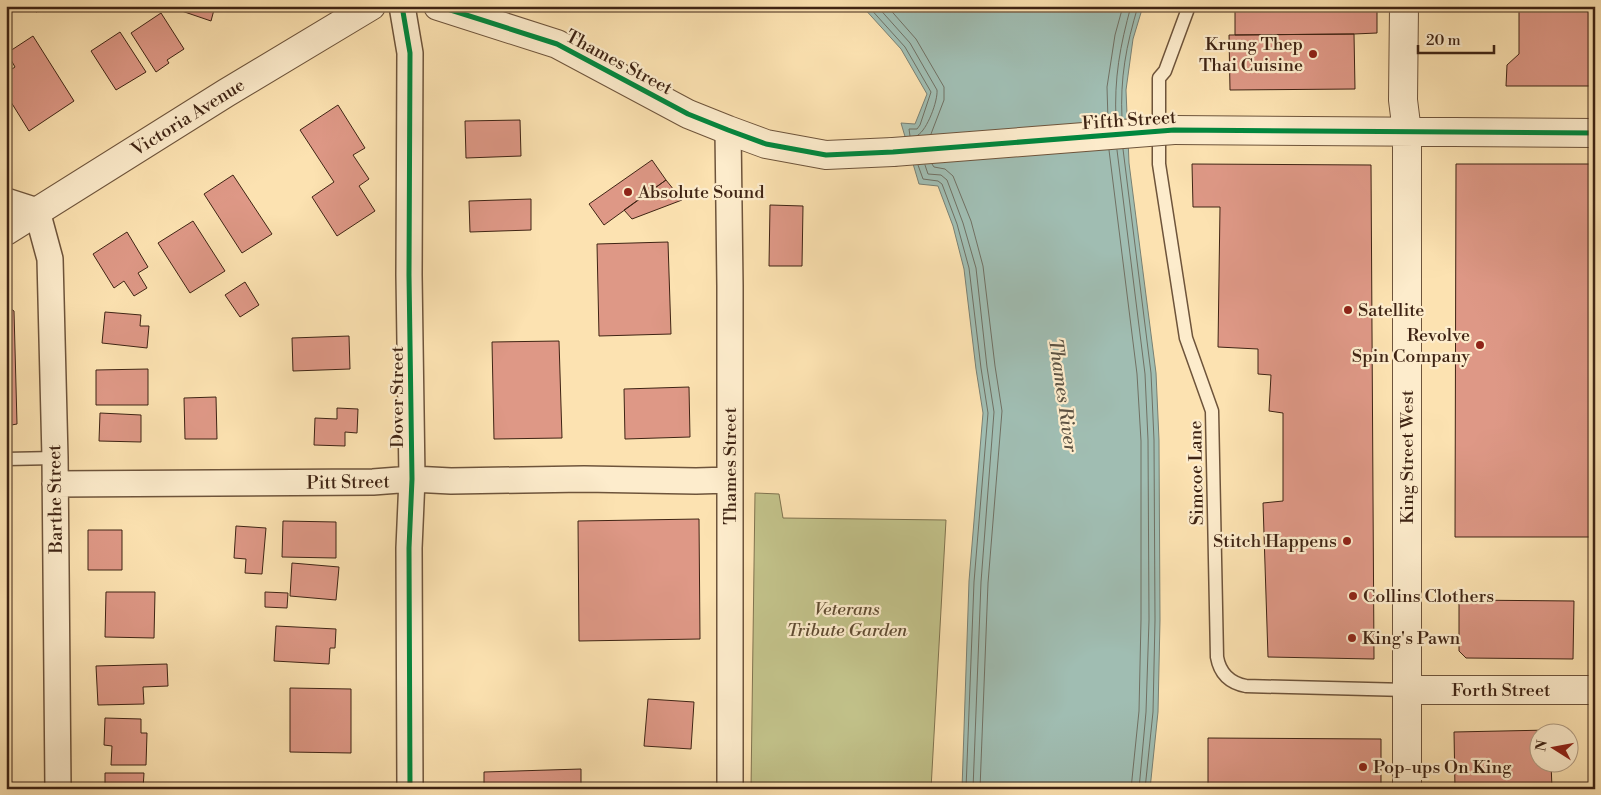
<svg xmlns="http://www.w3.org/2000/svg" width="1601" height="795" font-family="'Libre Bodoni',serif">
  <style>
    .green { fill: #c2c28a; stroke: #80734f }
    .water { fill: #a0bdb2; stroke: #798073 }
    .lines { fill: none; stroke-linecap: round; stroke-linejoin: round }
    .shore { stroke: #707063; stroke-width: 1 }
    .building { fill: #de9886; stroke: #3f2414 }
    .service-casing { stroke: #6e543b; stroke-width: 15 }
    .minor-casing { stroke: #6e543b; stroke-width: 28 }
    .tertiary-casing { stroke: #6e543b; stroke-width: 30 }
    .service { stroke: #fdeccc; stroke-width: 12 }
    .minor { stroke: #fdeccc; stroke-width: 25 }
    .tertiary { stroke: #fdeccc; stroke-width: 28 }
    .tertiary-bridge-casing { stroke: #6e543b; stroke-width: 30; stroke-linecap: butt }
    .tertiary-bridge { stroke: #fdeccc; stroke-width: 28 }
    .cycleway-casing { stroke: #fdeccc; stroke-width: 8 }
    .cycleway { stroke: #00873e; stroke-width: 5 }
    .poi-dot { fill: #8f2418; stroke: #fdeccc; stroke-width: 2 }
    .labels { text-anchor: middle; stroke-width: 4.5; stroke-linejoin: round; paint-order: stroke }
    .poi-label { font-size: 18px; fill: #3f2414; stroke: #fdeccc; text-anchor: start }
    .street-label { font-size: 18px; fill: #3f2414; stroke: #fdeccc }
    .park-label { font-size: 18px; font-style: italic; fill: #604c32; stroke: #fdeccc }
    .water-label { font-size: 19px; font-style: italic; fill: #5c5243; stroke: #fdeccc }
  </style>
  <rect width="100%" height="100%" fill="#fce2b1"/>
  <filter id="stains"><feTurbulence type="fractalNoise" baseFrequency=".004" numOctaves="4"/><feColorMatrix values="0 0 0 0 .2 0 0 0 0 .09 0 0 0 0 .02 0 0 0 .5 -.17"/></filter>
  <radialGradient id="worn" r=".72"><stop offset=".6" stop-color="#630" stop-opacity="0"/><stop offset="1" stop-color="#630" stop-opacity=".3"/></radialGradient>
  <path class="green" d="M755,493L779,494L783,518L946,520L931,789H751Z"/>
  <path class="water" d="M862,6H1143L1133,39L1126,90L1129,163L1156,373L1159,440L1160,620L1158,712L1150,789H962L969,581L983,413L976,369L964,269L953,226L938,186L919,184L901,123L915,124L927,94L901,49Z"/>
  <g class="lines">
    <path class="shore" d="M868,6L905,47L931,92L920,125L917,129H909L910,136
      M877,6L910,43L937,90C938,101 927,130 918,135
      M887,6L916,39L944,87V100L931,134
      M1122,119C1120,78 1126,46 1138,6
      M1108,120L1107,87L1115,35L1123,6
      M1116,120C1114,78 1120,46 1131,6
      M1123,149L1151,373L1154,440L1155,620L1153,712L1145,789
      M1109,150L1137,374L1141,441V620L1139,711L1131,789
      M1117,150L1145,374L1148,440L1149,620L1146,712L1139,789
      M932,164L934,167L945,169L953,176L971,221L983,266L995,366L1002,411L988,583L980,789
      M918,165L923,179L938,181L942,184L957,224L969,268L981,368L988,413L974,582L966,789
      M925,165L928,174L941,175L947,180L963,223L976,268L987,367L994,412L981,582L973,789"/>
  </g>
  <path class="building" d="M19,6H39L37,12Z
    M167,6H215L211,21Z
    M1235,6H1377V33L1354,34L1235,35Z
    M1519,6H1595V86H1506L1507,65L1519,54Z
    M161,13L184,49L167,60L169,63L156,72L131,33Z
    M120,32L146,72L116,90L91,51Z
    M1354,34L1355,89L1230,90L1229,35Z
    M33,36L74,101L29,131L6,94V73L15,67L7,53Z
    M338,105L365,148L353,155L369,179L359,186L375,211L337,236L312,197L334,182L300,130Z
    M520,120L521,156L466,158L465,121Z
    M652,160L666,180L604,225L589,204Z
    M1192,164L1371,165L1374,659L1268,657L1263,503L1283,501V413L1269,411L1271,375L1258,374V349L1218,347L1220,207H1193Z
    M1456,164H1595V537H1455Z
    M233,175L272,234L242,253L204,194Z
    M666,180L682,200L632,219L624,210Z
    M531,199V230L470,232L469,201Z
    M770,205L803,206L802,266H769Z
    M193,221L225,271L190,293L158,243Z
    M127,232L148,267L138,273L147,288L134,296L124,281L114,288L93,254Z
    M668,242L671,334L599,336L597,244Z
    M245,282L259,305L240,317L225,295Z
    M8,307L14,311L17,424L6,426V308Z
    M105,312L141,315L140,326H149L147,348L102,343Z
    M349,336L350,369L293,371L292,338Z
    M559,341L562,438L494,439L492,342Z
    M148,369V405H96V370Z
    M689,387L690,437L625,439L624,389Z
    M216,397L217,439H185L184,398Z
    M337,408L358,409L357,433L345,432V446L314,445L315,418L337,419Z
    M100,413L141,415V442L99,441Z
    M699,519L700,639L579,641L578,521Z
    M283,521L336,522V558L282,557Z
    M236,526L266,528L262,574L245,573L246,559L234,558Z
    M88,530H122V570H88Z
    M292,563L339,567L336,600L290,596Z
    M106,592H155L154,638L105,637Z
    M265,592L288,593L287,608L265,607Z
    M1459,600L1574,601L1573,659L1466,658L1459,651Z
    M276,626L336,629L335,648H330L329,664L274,661Z
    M167,664L168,686L143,687L144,704L98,705L96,666Z
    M290,688L351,689V753L290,752Z
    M648,699L694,702L691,749L644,746Z
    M105,718L141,719V733H147L146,765H111L112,746L104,745Z
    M1550,730V732H1538V762H1551L1552,789H1455L1454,732Z
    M1208,738L1381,739V789H1311V786H1208Z
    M581,769V789H484V772Z
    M105,773H144L143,789H105Z"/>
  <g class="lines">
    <g class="service-casing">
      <path id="service" d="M1189,6L1165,71L1159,78V164L1186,338L1212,411L1217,657C1220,674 1230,683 1246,686L1407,690
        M6,459L55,458"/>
    </g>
    <g class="minor-casing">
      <path id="minor" d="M402,6L410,53L409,275L412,479L409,548L410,789
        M728,130L730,286V789
        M6,201L37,211L50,259L55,458L58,789
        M55,484L373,482L412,479L451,481L584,479L696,481L730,480"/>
    </g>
    <g class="tertiary-casing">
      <path id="tertiary" d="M438,6L557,44L688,114L728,130L766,144L826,155L893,152
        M1404,6L1403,100L1407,132V789
        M1174,130L1595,133
        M6,231L226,93L371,6
        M1407,690H1595"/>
    </g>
    <use href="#service" class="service"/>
    <use href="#minor" class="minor"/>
    <use href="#tertiary" class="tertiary"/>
    <g class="tertiary-bridge-casing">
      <path id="tertiary-bridge" d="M893,152L1174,130"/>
    </g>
    <use href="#tertiary-bridge" class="tertiary-bridge"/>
    <g class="cycleway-casing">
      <path id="cycleway" d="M402,6L410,53L409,275L412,479L409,548L410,789
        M438,6L557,44L688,114L728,130L766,144L826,155L893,152L1174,130L1595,133"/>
    </g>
    <use href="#cycleway" class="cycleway"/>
  </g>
  <g class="poi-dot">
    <circle cx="1313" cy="54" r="5"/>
    <circle cx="628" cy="192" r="5"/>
    <circle cx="1348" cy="310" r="5"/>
    <circle cx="1480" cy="345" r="5"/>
    <circle cx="1347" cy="541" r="5"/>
    <circle cx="1353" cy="596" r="5"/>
    <circle cx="1352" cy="638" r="5"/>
    <circle cx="1363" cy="767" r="5"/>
  </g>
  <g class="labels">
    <g class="poi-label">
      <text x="1303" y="50" text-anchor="end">Krung Thep<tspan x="1303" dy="21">Thai Cuisine</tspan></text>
      <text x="638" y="198">Absolute Sound</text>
      <text x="1358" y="316">Satellite</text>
      <text x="1470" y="341" text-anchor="end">Revolve<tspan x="1470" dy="21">Spin Company</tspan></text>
      <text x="1337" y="547" text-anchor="end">Stitch Happens</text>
      <text x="1363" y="602">Collins Clothers</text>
      <text x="1362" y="644">King's Pawn</text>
      <text x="1373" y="773">Pop-ups On King</text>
    </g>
    <g class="street-label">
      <text transform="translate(619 62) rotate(28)" y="6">Thames Street</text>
      <text transform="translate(188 117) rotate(-32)" y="6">Victoria Avenue</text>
      <text transform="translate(1129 120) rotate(-4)" y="6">Fifth Street</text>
      <text transform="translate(397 397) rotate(-90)" y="6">Dover Street</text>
      <text transform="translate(1407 457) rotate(-90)" y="6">King Street West</text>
      <text transform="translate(730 466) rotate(-90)" y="6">Thames Street</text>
      <text transform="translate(1196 473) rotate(-91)" y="6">Simcoe Lane</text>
      <text transform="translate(348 482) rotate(-1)" y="6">Pitt Street</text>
      <text transform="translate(55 499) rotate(-91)" y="6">Barthe Street</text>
      <text x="1501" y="696">Forth Street</text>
    </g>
    <g class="park-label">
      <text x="847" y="615">Veterans<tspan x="847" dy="21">Tribute Garden</tspan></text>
    </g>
    <g class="water-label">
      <text transform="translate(1064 395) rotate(82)" y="7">Thames River</text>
    </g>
  </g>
  <rect width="1601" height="795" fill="none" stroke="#fce2b1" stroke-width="25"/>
  <rect x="8" y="8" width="1586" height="780" fill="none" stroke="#3f2414" stroke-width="2.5"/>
  <rect x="12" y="12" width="1576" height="770" fill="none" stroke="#3f2414"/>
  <g transform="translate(1554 748) rotate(281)"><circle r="24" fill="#fdeccc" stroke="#b19c82"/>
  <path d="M0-4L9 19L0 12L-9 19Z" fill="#8f2418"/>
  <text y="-8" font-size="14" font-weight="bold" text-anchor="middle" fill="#3f2414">N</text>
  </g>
  <path d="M1418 45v8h76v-8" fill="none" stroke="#3f2414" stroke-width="2.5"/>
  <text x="1426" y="45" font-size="15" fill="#3f2414" stroke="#fdeccc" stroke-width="4" paint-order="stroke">20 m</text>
  <rect width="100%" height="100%" filter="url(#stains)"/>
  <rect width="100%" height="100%" fill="url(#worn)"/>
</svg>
